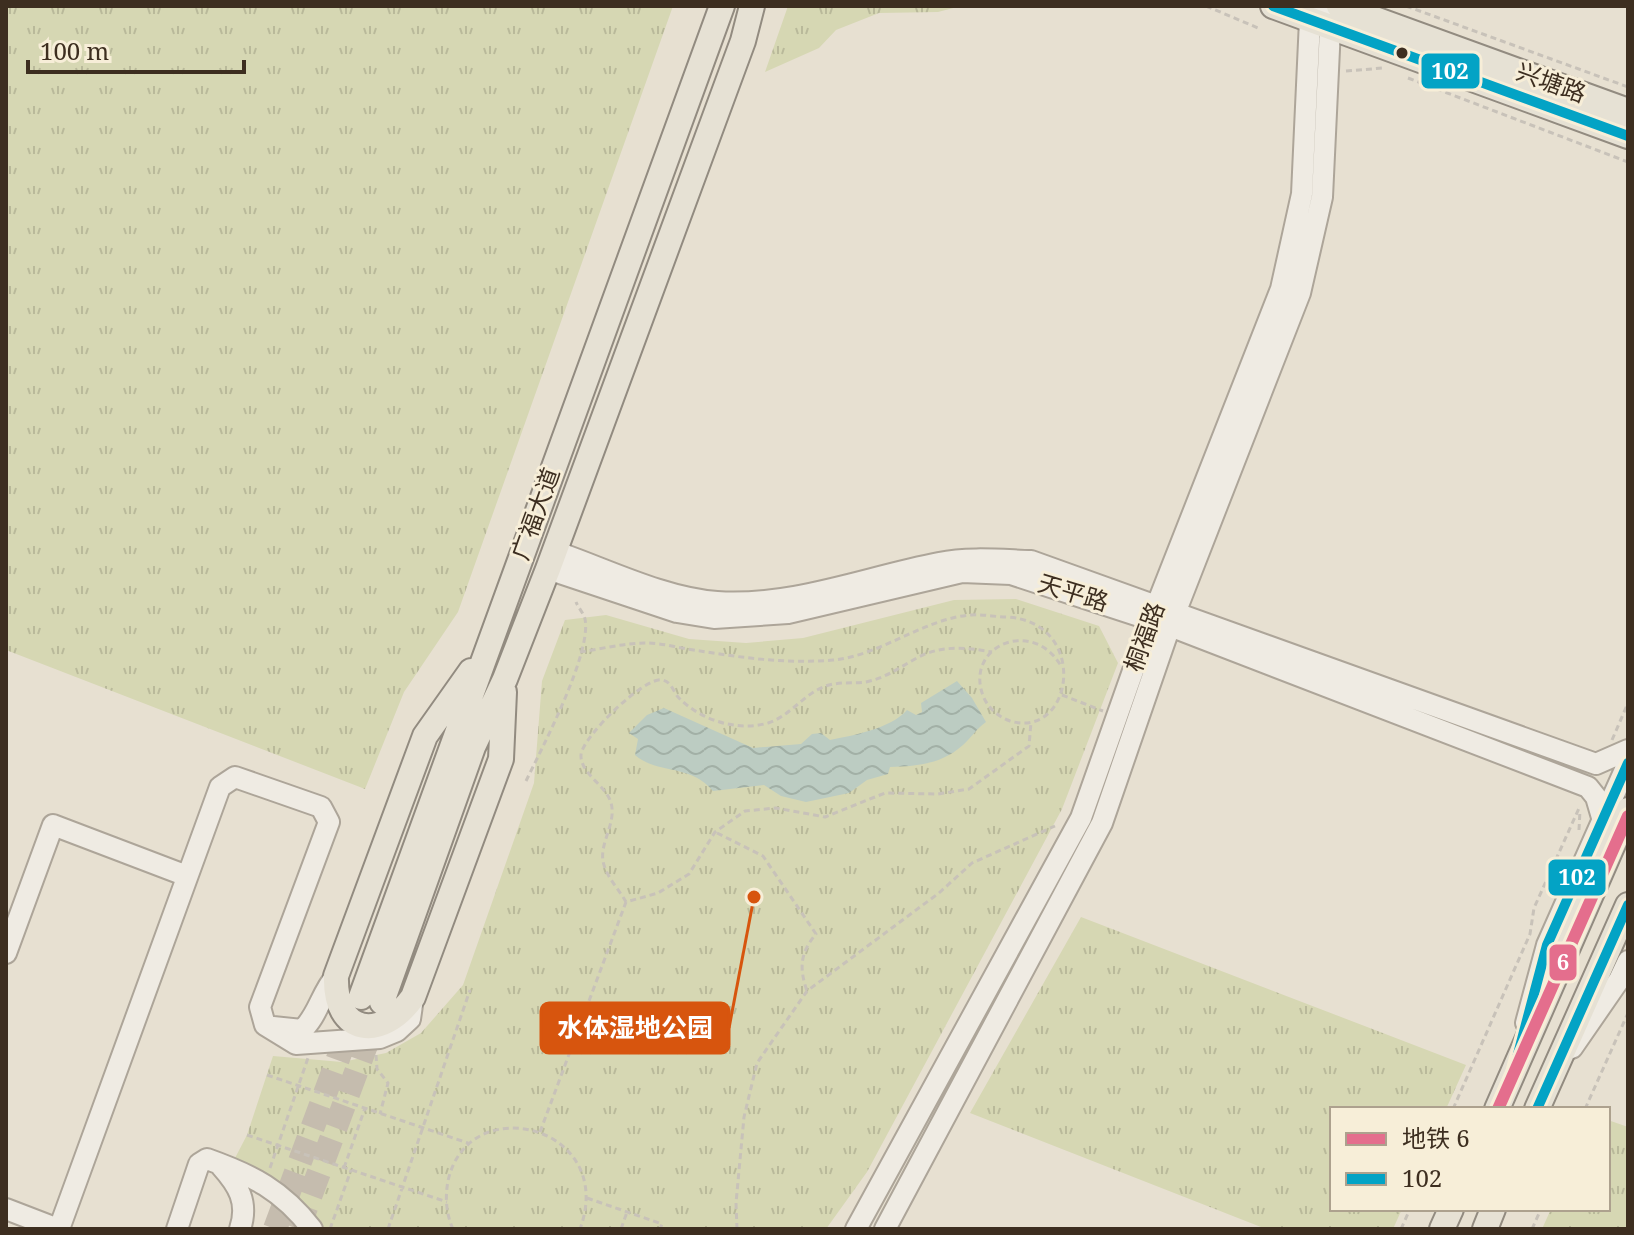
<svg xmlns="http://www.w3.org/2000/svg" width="1634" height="1235" font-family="'Noto Serif','Noto Sans SC',serif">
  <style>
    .park { fill: url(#park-tufts) }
    .water { fill: url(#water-waves) }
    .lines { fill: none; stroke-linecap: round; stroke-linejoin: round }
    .major-tunnel { stroke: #c5bcae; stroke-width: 24; stroke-dasharray: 24 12; stroke-linecap: butt }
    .minor-casing { stroke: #ada599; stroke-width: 24 }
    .major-casing { stroke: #928b80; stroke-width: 28 }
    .path { stroke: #c8c2b9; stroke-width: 3; stroke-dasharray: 6 4; stroke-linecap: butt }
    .minor { stroke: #efebe3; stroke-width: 20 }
    .major { stroke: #e6e1d4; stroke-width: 24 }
    .bus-1-casing { stroke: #f7eed8; stroke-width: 16 }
    .bus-1 { stroke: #03a3c5; stroke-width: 10 }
    .metro-1-casing { stroke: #f7eed8; stroke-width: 18 }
    .metro-1 { stroke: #e46e8d; stroke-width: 12 }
    .bus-dot { fill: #3d2e20; stroke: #f7eed8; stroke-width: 3 }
    .labels { text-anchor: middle; stroke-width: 6; stroke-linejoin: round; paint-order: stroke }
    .street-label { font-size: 24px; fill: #3d2e20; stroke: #f7eed8 }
    .leader { fill: none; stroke: #d7550e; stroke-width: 3 }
    .callout-dot { fill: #d7550e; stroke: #f7eed8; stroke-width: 3 }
    .callout { fill: #d7550e; stroke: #d7550e; stroke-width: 3 }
    .callout-label { font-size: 26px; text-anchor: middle; font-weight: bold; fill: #fff }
    .line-badge { stroke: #f7eed8; stroke-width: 3 }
    .badge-label { font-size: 22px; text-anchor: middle; font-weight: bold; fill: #fff }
  </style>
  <defs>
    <pattern id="park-tufts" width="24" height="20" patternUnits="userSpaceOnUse" patternTransform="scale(2)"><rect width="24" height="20" fill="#d6d7b3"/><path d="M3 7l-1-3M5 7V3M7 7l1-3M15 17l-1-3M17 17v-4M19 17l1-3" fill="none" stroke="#b9b99a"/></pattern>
    <pattern id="water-waves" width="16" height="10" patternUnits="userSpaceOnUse" patternTransform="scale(2)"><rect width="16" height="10" fill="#bcccc2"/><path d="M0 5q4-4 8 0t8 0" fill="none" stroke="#a2b0a6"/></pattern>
  </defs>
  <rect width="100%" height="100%" fill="#e7e0d1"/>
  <path class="park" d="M6,6H673L458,612L404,692L365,789L6,650Z
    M788,6H961L938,12L879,13L836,30L819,48L765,72Z
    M1016,599L1099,626L1118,663L1062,809L867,1172L826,1229H321L234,1160L247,1135L273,1056L342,1062L386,1053L421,1033L463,985L534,783L542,681L565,620L606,615L689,639L746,643L803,638L954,600Z
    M1081,917L1466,1065L1446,1109H1332V1209H1402L1393,1229H1266L970,1113Z
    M1608,1120L1628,1127V1229H1542L1551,1209H1608Z"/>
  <path class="water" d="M957,681L972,698L986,722C977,728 971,738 963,745C942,764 918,766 890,767L888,774L867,780L849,793L806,802L781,796L764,785L713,791C689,763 658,775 635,755L638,739L629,733L647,715L664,708L753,748L801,744L812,734L821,733L830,740C854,735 890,729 907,710L916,715L922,712L921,703Z"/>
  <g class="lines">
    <path class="major-tunnel" d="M275,1229L352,1021
      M298,1229L375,1021"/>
    <g class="minor-casing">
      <path id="minor" d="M554,551C606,569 663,598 717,602C793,607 866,577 939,563C969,557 1000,560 1031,561L1596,764L1628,750
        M548,569L677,612L714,618L788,613L962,572L1011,574L1170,626L1588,787L1596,797L1603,821
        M6,953L53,825L187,876
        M1526,1023L1547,945L1628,763
        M273,1027L302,1030C318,1016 321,993 336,976
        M1572,1048L1619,980L1628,961
        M221,1166C238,1185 249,1202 240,1229
        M6,1209L58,1229
        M59,1229L220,787L235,777L321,807L329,822L260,1007L265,1025L296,1044L380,1038L397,1031L410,1019L413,998
        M177,1229L199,1164L207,1159C252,1175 282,1190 312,1229
        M856,1229L1081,818L1151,620L1281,289L1302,194L1310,20L1317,6
        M885,1229L1102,823L1170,626L1300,293L1322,197L1330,28L1325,14"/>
    </g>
    <g class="major-casing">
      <path id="major" d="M1273,6L1628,136
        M1339,6L1628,111
        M471,671L425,736L336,976C334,1036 382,1041 413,997L501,759L504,692
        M361,997L722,6
        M382,1002L473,747L505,679L548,569L743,41L752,6
        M1497,1109L1628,810
        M1537,1109L1628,905
        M1442,1229L1451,1209
        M1485,1229L1493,1209"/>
    </g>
    <path class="path" d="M1206,6L1258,28
      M1406,6L1628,87
      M1346,71L1383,68
      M1408,78L1628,162
      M580,652C601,649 624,643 646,643C663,643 683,649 700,651C744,658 788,664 833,660C880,656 925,618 971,615C983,614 995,617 1007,617C1090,622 1074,740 1010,721C999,717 989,709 984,698C962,647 1032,616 1061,666
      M1062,695L1103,711
      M1612,740L1628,703
      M526,781C542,748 592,653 585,619C584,614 578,607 576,602
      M1579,830L1580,810
      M717,833L763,856L816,934C800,953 799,968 807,991
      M626,902C620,891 607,877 604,865C597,844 619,822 610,800C604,785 580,772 581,755C582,737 645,676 662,680C671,681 673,691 678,697C700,720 737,732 768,723C790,716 802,696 823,687C837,681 852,684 866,682C885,678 899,668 915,659C939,645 965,647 992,652
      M376,1055L377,1069L388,1083L380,1114
      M267,1075L468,1143
      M1453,1109L1530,934L1534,908L1580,806
      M1585,1109L1628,1013
      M540,1132L626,902L658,893L689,874L715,832L745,811L776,808L825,817L885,793L938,794L969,789L1029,746L1031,722
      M247,1135L447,1202
      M270,1168L308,1058
      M344,1168L365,1108
      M587,1198L662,1224L660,1229
      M330,1229L351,1170
      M388,1229L470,990
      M453,1229C446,1214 445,1197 448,1181C468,1088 618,1126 580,1229
      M621,1229L627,1212
      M737,1229L736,1203L744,1117L757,1063L807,991L939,893L972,863L1055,826
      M1401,1229L1410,1209
      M1532,1229L1541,1209"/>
    <use href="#minor" class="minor"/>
    <use href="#major" class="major"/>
    <g class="bus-1-casing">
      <path id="bus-1" d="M1273,6L1628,136
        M1497,1109L1513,1073L1547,945L1628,763
        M1537,1109L1628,905"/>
    </g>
    <use href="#bus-1" class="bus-1"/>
    <g class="metro-1-casing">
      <path id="metro-1" d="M1498,1109L1628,816"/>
    </g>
    <use href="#metro-1" class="metro-1"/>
  </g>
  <circle class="bus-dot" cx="1402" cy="53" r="7"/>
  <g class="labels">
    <g class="street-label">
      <text transform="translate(1551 83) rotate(20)" y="8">兴塘路</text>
      <text transform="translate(536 514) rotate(-70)" y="8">广福大道</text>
      <text transform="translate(1073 593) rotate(17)" y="8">天平路</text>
      <text transform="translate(1145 637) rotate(-70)" y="8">桐福路</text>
    </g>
  </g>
  <path class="leader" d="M754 897L729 1028"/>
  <circle class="callout-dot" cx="754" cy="897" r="8"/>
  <rect class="callout" x="541" y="1003" width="188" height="50" rx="8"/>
  <g class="callout-label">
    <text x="635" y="1037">水体湿地公园</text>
  </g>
  <g class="line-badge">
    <rect x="1420" y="52" width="61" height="38" rx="8" fill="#03a3c5"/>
    <rect x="1547" y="858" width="60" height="39" rx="8" fill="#03a3c5"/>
    <rect x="1548" y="943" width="30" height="39" rx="8" fill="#e46e8d"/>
  </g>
  <g class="badge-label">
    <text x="1450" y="79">102</text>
    <text x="1577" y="885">102</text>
    <text x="1563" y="970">6</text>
  </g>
  <rect width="1634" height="1235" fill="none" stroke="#3d2e20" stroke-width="16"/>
  <rect x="1330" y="1107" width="280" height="104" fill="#f7eed8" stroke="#ada18e" stroke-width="2"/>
  <rect x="1346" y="1133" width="40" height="12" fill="#e46e8d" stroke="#ada18e" stroke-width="2"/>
  <text x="1402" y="1147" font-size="24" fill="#3d2e20">地铁 6</text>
  <rect x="1346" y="1173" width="40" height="12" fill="#03a3c5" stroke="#ada18e" stroke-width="2"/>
  <text x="1402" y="1187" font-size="24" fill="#3d2e20">102</text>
  <path d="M28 60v12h216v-12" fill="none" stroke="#3d2e20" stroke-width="4"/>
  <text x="40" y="60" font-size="24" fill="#3d2e20" stroke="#f7eed8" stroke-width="6" paint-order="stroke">100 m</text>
</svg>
